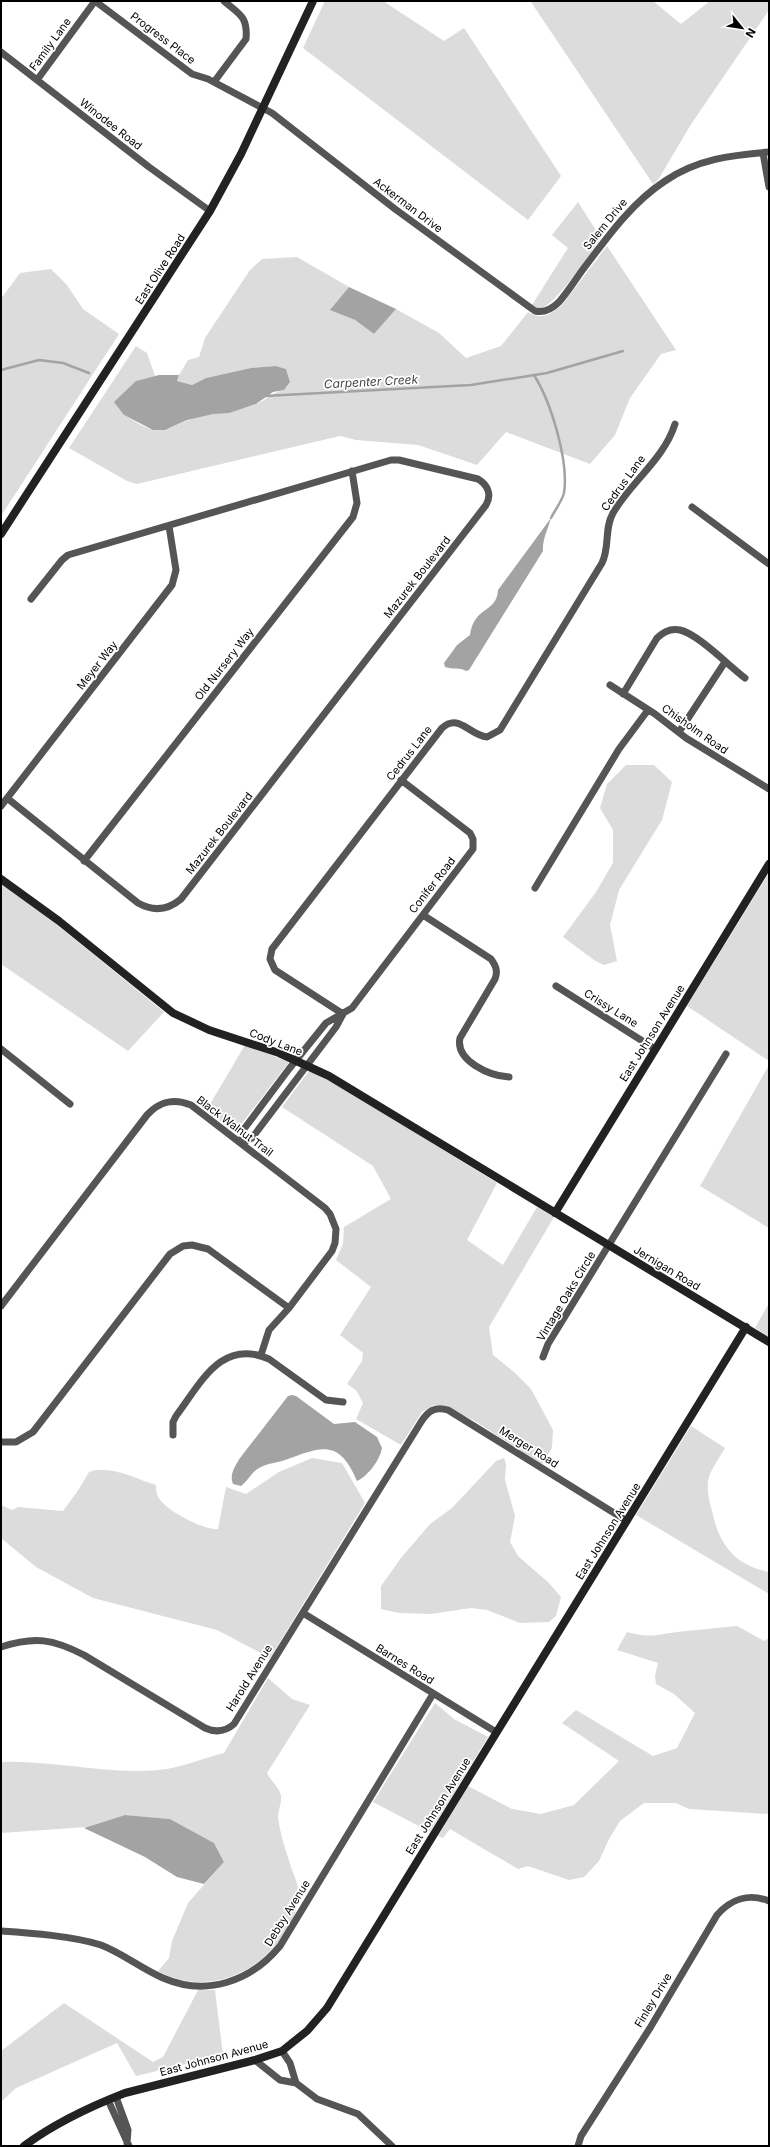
<svg xmlns="http://www.w3.org/2000/svg" width="770" height="2147" font-family="Inter,sans-serif">
  <style>
    .green { fill: #dcdcdc }
    .water { fill: #a3a3a3 }
    .lines { fill: none; stroke-linecap: round; stroke-linejoin: round }
    .stream { stroke: #a3a3a3; stroke-width: 2.5 }
    .street { stroke: #555; stroke-width: 7 }
    .secondary { stroke: #222; stroke-width: 8 }
    .labels { text-anchor: middle; stroke-width: 3.5; stroke-linejoin: round; paint-order: stroke }
    .street-label { font-size: 11px; fill: #000; stroke: #fff }
    .water-label { font-size: 12px; font-style: italic; fill: #444; stroke: #fff }
  </style>
  <rect width="100%" height="100%" fill="#fff"/>
  <path class="green" d="M325,1H383L444,41L464,28L561,176L528,220L303,48Z
    M533,1H653L681,24L710,1H769V10L690,126L658,180L653,184L531,2Z
    M578,202L601,238C591,252 555,306 541,308C537,309 535,307 532,305L568,248L552,235Z
    M607,246L676,350L661,354L630,398L615,435L590,464L506,432L477,465L418,445L356,440L340,436L137,484L127,481L69,448L136,346L147,353L155,376L136,381L124,415C133,420 144,428 154,430C166,432 175,425 186,421C208,412 232,413 254,405C266,401 270,393 284,390L290,382L286,369L276,366L251,368L206,378L192,385L177,381L179,375L188,360L199,357L205,338L250,270L262,259L297,257L349,287L331,310L355,320L374,334L396,309L439,333L466,358L501,346L528,312C542,321 551,314 562,305Z
    M51,269L67,285L83,309L119,334L1,516V295L3,296L20,273Z
    M626,765H654L672,782L662,820L619,890L610,925L617,961L604,965L594,960L563,937L596,892L613,863V830L600,808L607,784Z
    M769,873V1061L687,1006Z
    M1,884L56,924L164,1012L128,1051L1,964Z
    M245,1045L289,1062L240,1126L238,1134L206,1111Z
    M769,1065V1228L700,1186Z
    M309,1071L339,1086L497,1183L467,1240L503,1265L537,1207L554,1217L489,1327L493,1355L514,1372L531,1389L553,1430L552,1448L542,1464L473,1420L441,1405H434L422,1412L401,1445L356,1419L363,1403L356,1390L347,1384L362,1361L363,1353L340,1335L371,1287L336,1260L343,1244L344,1227L391,1199L373,1166L282,1107Z
    M769,1303V1337L755,1328Z
    M691,1426L725,1448C720,1457 710,1470 708,1481C707,1491 709,1501 712,1511C719,1544 734,1565 769,1572V1594L636,1515Z
    M312,1458L342,1463L365,1503L270,1658L217,1630L93,1598L36,1567L1,1538V1505L12,1510L18,1507L63,1511L79,1489L89,1472C109,1464 136,1479 156,1485C156,1492 157,1497 162,1502C170,1512 206,1531 218,1529L226,1487L246,1494L279,1472Z
    M504,1458L506,1464L505,1480L515,1516L510,1542L518,1556L549,1583L561,1597L556,1616L549,1622L520,1623L487,1610L471,1608L431,1614L399,1613L381,1609V1586L401,1558L430,1524L452,1508L496,1461Z
    M737,1626L764,1641L769,1638V1814L689,1809L676,1803H644L620,1821L609,1839L599,1861L584,1877L569,1880L528,1866L518,1869L450,1829L443,1838L438,1836L468,1786L512,1809L541,1814L574,1805L619,1761L562,1723L576,1710L653,1756L677,1748L695,1713L674,1694L656,1684L655,1676L658,1663L617,1650L627,1632C649,1638 656,1635 677,1632C697,1630 717,1628 737,1626Z
    M268,1678L292,1699L310,1705L267,1773C270,1780 280,1788 281,1796C282,1803 278,1810 278,1817C280,1834 286,1851 291,1867C293,1874 298,1883 298,1890C297,1897 297,1908 295,1914C272,1968 212,2000 158,1971L169,1958L172,1941L188,1903L224,1862L214,1843L170,1819L125,1815L87,1827L1,1833V1762C54,1760 106,1775 159,1770C180,1768 204,1758 224,1753Z
    M435,1703L454,1719L488,1737L430,1832L373,1802Z
    M198,1990H215L223,2055L136,2076L117,2043L16,2088L1,2102V2051L64,2003L153,2062L163,2057Z"/>
  <path class="water" d="M349,287L396,309L374,334L355,320L330,310Z
    M276,366L286,369L290,382L284,390L273,392L256,404L229,413L213,414L187,420L165,430H153L124,415L114,402L136,381L159,375H179L177,381L192,385L206,378L251,368Z
    M551,518C548,529 542,540 543,551L469,670L466,671C459,667 453,670 445,667L444,663L457,645L470,635C474,606 497,613 498,590Z
    M292,1395L296,1396L334,1424L355,1422L377,1437L382,1448C380,1460 368,1476 357,1481C339,1438 321,1447 285,1460C277,1463 268,1463 261,1467C253,1470 248,1481 241,1486L233,1484C229,1475 235,1466 240,1458L288,1396Z
    M125,1815L170,1819L214,1843L224,1862L204,1884L177,1877L145,1857L84,1828Z"/>
  <g class="lines">
    <path class="stream" d="M1,370L39,360L63,363L89,373
      M534,375C551,402 569,461 564,493C562,501 555,510 551,518
      M265,396L471,385L547,373L623,351"/>
    <path class="street" d="M95,1L192,74L208,79L272,113L395,209L535,311C544,313 552,309 559,302C567,293 574,282 581,272C606,239 630,204 665,181C697,159 732,155 769,152
      M1,52L149,167L210,211
      M37,80L95,1
      M214,82L246,39C248,16 239,14 224,1
      M763,153L769,187
      M692,507L769,564
      M610,685L655,714L686,738L769,789
      M623,694L657,638C663,632 671,628 680,630C698,634 729,666 745,678
      M679,732L725,662
      M7,798L138,903C154,912 168,910 181,899L486,505C492,495 488,485 478,479L399,460H391L68,555L62,560L31,599
      M1,806L172,585L176,570L169,526
      M84,861L353,517L357,503L352,471
      M535,888L619,749L648,710
      M423,915L491,959C496,966 498,971 495,979L460,1038C455,1061 490,1076 509,1077
      M556,986L655,1049
      M343,1014L275,970L270,959L272,949L442,728C459,713 469,735 487,737L500,730L602,563C610,547 604,529 613,513C631,482 664,459 675,424
      M1,1049L70,1104
      M241,1143L244,1129L289,1069L326,1023L352,1008L473,849V839L470,833L401,780
      M241,1143L252,1138L336,1027L343,1014
      M1,1306L147,1115C160,1101 174,1098 191,1105L325,1208L330,1214L336,1229L335,1243L332,1251L289,1308L269,1330L261,1355
      M543,1357L548,1344L726,1054
      M173,1435V1422L176,1416C201,1383 221,1338 269,1359L326,1400L343,1402
      M1,1442H16L33,1432L170,1254L183,1246L192,1245L208,1249L289,1308
      M303,1613L496,1732
      M1,1647C35,1636 53,1639 84,1655L205,1728C216,1733 225,1732 234,1724L421,1422C428,1411 435,1406 448,1410L627,1521
      M1,1931C30,1933 73,1936 101,1945C122,1953 142,1969 163,1978C207,1997 251,1981 280,1946L433,1694
      M282,2051L290,2063L296,2083
      M255,2060L280,2080L296,2083L317,2099L358,2114L392,2146
      M116,2097L128,2130L127,2143
      M108,2100L129,2146
      M578,2146L581,2136L650,2028L717,1915C731,1899 749,1893 769,1901"/>
    <path class="secondary" d="M1,534L210,211L241,154L313,1
      M1,879L59,921L173,1013L209,1030L279,1053L329,1076L769,1342
      M555,1213L769,864
      M24,2146C55,2123 89,2107 125,2093L255,2060L282,2051L307,2031L327,2008L746,1327"/>
  </g>
  <g class="labels">
    <g class="street-label">
      <text transform="translate(163 38) rotate(37)" y="4">Progress Place</text>
      <text transform="translate(50 44) rotate(-54)" y="4">Family Lane</text>
      <text transform="translate(111 124) rotate(38)" y="4">Winodee Road</text>
      <text transform="translate(408 205) rotate(37)" y="4">Ackerman Drive</text>
      <text transform="translate(605 224) rotate(-51)" y="4">Salem Drive</text>
      <text transform="translate(160 269) rotate(-57)" y="4">East Olive Road</text>
      <text transform="translate(623 483) rotate(-54)" y="4">Cedrus Lane</text>
      <text transform="translate(417 577) rotate(-52)" y="4">Mazurek Boulevard</text>
      <text transform="translate(224 664) rotate(-52)" y="4">Old Nursery Way</text>
      <text transform="translate(97 665) rotate(-52)" y="4">Meyer Way</text>
      <text transform="translate(695 729) rotate(35)" y="4">Chisholm Road</text>
      <text transform="translate(409 753) rotate(-52)" y="4">Cedrus Lane</text>
      <text transform="translate(219 833) rotate(-52)" y="4">Mazurek Boulevard</text>
      <text transform="translate(432 885) rotate(-52)" y="4">Conifer Road</text>
      <text transform="translate(611 1008) rotate(32)" y="4">Crissy Lane</text>
      <text transform="translate(652 1033) rotate(-58)" y="4">East Johnson Avenue</text>
      <text transform="translate(276 1042) rotate(21)" y="4">Cody Lane</text>
      <text transform="translate(235 1126) rotate(37)" y="4">Black Walnut Trail</text>
      <text transform="translate(667 1268) rotate(31)" y="4">Jernigan Road</text>
      <text transform="translate(566 1296) rotate(-59)" y="4">Vintage Oaks Circle</text>
      <text transform="translate(529 1447) rotate(32)" y="4">Merger Road</text>
      <text transform="translate(608 1531) rotate(-58)" y="4">East Johnson Avenue</text>
      <text transform="translate(405 1664) rotate(32)" y="4">Barnes Road</text>
      <text transform="translate(249 1678) rotate(-58)" y="4">Harold Avenue</text>
      <text transform="translate(438 1806) rotate(-58)" y="4">East Johnson Avenue</text>
      <text transform="translate(287 1913) rotate(-58)" y="4">Debby Avenue</text>
      <text transform="translate(653 2000) rotate(-59)" y="4">Finley Drive</text>
      <text transform="translate(214 2058) rotate(-15)" y="4">East Johnson Avenue</text>
    </g>
    <g class="water-label">
      <text transform="translate(371 382) rotate(-3)" y="4">Carpenter Creek</text>
    </g>
  </g>
  <rect width="770" height="2147" fill="none" stroke="#000000" stroke-width="4"/>
  <g transform="translate(742 28) rotate(120)" stroke="#ffffff" stroke-width="3" paint-order="stroke">
  <path d="M0-3L7 15L0 10L-7 15Z" fill="#000000"/>
  <text y="-6" font-size="11" font-weight="bold" text-anchor="middle" fill="#000000">N</text>
  </g>
</svg>
